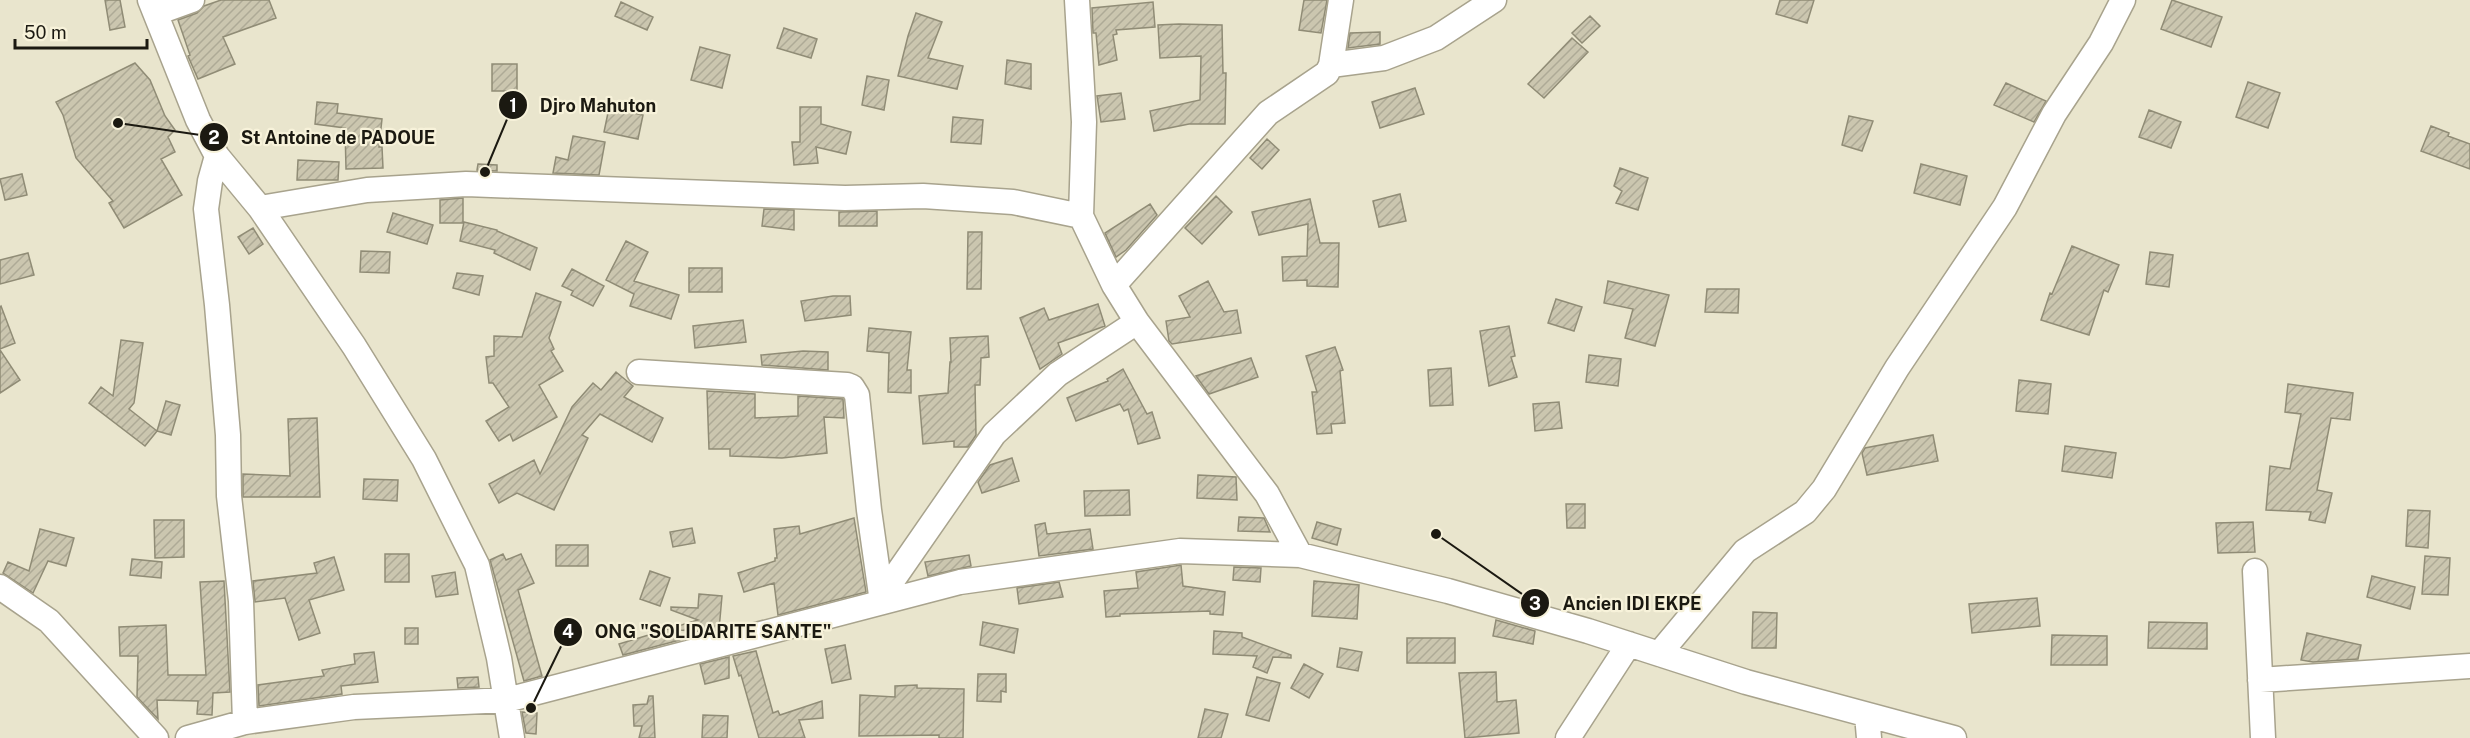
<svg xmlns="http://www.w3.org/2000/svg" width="2470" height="738" font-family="'Public Sans',sans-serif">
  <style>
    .building { fill: url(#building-hatch); stroke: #908c76; stroke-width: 1.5 }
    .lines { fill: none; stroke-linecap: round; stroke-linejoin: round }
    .minor-casing { stroke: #a8a38d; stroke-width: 27 }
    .minor { stroke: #fff; stroke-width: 24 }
    .leader { fill: none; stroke: #1b1911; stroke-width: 2 }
    .callout-dot { fill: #1b1911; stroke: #f7f2da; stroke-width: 2 }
    .mark-label { font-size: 18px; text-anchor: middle; font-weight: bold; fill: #fff }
    .callout-label { font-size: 18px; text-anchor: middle; font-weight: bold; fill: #1b1911; stroke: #f7f2da; stroke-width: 4.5; stroke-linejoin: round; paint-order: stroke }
  </style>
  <defs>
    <pattern id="building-hatch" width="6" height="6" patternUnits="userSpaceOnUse" patternTransform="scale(1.5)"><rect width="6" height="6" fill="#cbc6af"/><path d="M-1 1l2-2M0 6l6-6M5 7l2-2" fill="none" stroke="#aeaa96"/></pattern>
  </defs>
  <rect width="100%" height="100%" fill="#e9e5cd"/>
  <path class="building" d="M105,0H120L125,27L110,30Z
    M221,0H269L276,18L223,37L235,64L198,79L188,56L190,55L178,20L197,13L204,6Z
    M1304,0H1327L1321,33L1299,30Z
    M1780,0H1814L1807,23L1776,14Z
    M2172,0L2222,17L2211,47L2161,29Z
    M621,2L653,17L647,30L615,16Z
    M1153,2L1155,27L1116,30L1117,34L1113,35L1117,60L1099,65L1096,33H1093L1092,8Z
    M916,13L942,22L928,58L963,66L957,89L898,76L908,36Z
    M1590,16L1600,26L1582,43L1572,33Z
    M1179,24L1222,25L1223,73H1226L1225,124H1189L1154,131L1150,111L1200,100L1201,56L1160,58L1158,25Z
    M784,28L817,39L811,58L777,48Z
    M1380,32V44L1348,48L1350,33Z
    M1572,38L1588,52L1544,98L1528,84Z
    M700,47L730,55L722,88L691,80Z
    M1007,60L1031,64V89L1005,84Z
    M135,63L150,80L165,116L175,130L168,137L175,152L161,159L182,195L124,228L109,203L113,201L76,158L63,115L56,102Z
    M492,64H517V91H492Z
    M867,76L889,80L884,110L862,105Z
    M2248,82L2280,93L2268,128L2236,117Z
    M2006,83L2046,101L2034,122L1994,105Z
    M1415,88L1424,114L1380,128L1372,102Z
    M1121,93L1125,119L1101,122L1097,96Z
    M317,102L338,104L337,113L382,119L379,147H382L383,168L346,169L345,128L315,124Z
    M800,107H821V124L851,132L846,154L816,147L818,163L794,165L792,142H800Z
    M609,108L643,115L638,139L604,132Z
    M2149,110L2181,122L2171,148L2139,137Z
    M1849,116L1873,121L1862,151L1842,145Z
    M953,117L983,120L981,144L951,142Z
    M2431,126L2449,133L2448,136L2470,144V169L2421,151Z
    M573,136L605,142L599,175L553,173L556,157L568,160Z
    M1267,139L1279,150L1262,169L1250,158Z
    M298,160L339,162L338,180H297Z
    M478,164L497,165V171L477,170Z
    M1921,164L1967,176L1960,205L1914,193Z
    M1620,168L1648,178L1638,210L1616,203L1622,191L1614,186Z
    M22,174L27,195L5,200L0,179Z
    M1400,194L1406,221L1379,227L1373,201Z
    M1216,196L1232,212L1202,244L1185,228Z
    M463,198V223H440V200Z
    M1310,199L1320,243H1339L1338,287L1307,286V280L1283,281L1282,257L1307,256L1308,224L1259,235L1252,212Z
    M1150,204L1157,215L1126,250L1116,257L1105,233Z
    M764,209L794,210V230L762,226Z
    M877,211V226H839V212Z
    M393,213L433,225L427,244L387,232Z
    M464,222L497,230V231L537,248L530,270L494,253L495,250L460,241Z
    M253,228L263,244L249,254L238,237Z
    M968,232H982L981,289H967Z
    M626,241L648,252L634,281L679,295L671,319L630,306L634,294L606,280Z
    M2072,246L2119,265L2108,292L2104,290L2089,335L2041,320L2050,293L2052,294Z
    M361,251L390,252L389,273L360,272Z
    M2150,252L2173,255L2169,287L2146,284Z
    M28,253L34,275L0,284V260Z
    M689,268H722V292H689Z
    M572,269L604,286L593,306L571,295L573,291L562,286Z
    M457,273L483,276L479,295L453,288Z
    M1208,281L1224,312L1237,310L1241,333L1172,344L1169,341L1166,321L1190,317L1179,296Z
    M1608,281L1669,295L1655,346L1625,338L1633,309L1604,303Z
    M1707,289H1739L1738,313L1705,312Z
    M536,293L561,302L549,338L554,349L551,351L563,371L539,385L557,417L513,441L510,434L499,441L486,421L509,407L493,383H489L486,357L494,356V336L522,337Z
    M833,296H850L851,315L805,321L801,301Z
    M1556,299L1582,307L1574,331L1548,323Z
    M1098,304L1105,326L1058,343L1062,354L1040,369L1020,318L1044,308L1049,320Z
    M1,306L15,343L0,349V307Z
    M743,320L746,342L695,348L693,326Z
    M1509,326L1515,356L1511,357L1517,377L1489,386L1480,331Z
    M869,328L911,332L907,370H911V393L888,392L889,353L867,351Z
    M988,336L989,357L981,358L980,385H975L976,435L968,447H954V441L923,444L919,396L948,393L950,362H951L950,338Z
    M121,340L143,343L134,403L129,409L157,431L145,446L89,403L101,387L113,396Z
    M1335,347L1343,370L1340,371L1345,423L1331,424L1332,433L1317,434L1312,392H1317L1306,356Z
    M0,350L20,380L0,393Z
    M803,351L828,352V370L762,365L761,355Z
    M1589,355L1621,359L1618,386L1586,382Z
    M1251,358L1258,377L1209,394L1196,376Z
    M1451,368L1453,405L1430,406L1428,370Z
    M1123,369L1147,414L1152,412L1160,438L1138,444L1128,409L1124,411L1120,404L1076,421L1067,398L1108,381L1107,379Z
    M616,372L633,386L624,397L663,418L652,442L600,414L582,435L588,438L554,510L517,493L499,503L489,484L534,460L540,474L572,407L593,383L601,390Z
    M2019,380L2051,384L2048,414L2016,411Z
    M2288,384L2353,393L2350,420L2331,418L2317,490L2332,493L2325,523L2309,520L2311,512L2266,510L2270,466L2290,469L2301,414L2285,412Z
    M707,391L755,394V418L798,416V396L843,399L844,418L824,417L827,453L782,458L730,456V449H709Z
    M166,401L180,405L171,435L157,431Z
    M1559,402L1562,428L1535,431L1533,404Z
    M317,418L320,497H243V474L290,476L288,419Z
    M1933,435L1938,461L1867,475L1862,453L1865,448Z
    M2065,446L2116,453L2112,478L2062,471Z
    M1012,458L1019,481L982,493L978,482L990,465Z
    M1198,475L1236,477L1237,500L1197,498Z
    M364,479L398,480L397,501L363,499Z
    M1129,490L1130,515L1085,516L1084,491Z
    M1566,504H1585V528H1567Z
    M2408,510L2430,511L2428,548L2406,546Z
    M1239,517L1264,518L1270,532L1238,531Z
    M854,518L866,592L778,615L774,583L744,592L738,573L775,561V558H777L774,529L799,526L800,534Z
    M154,520H184V557L155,558Z
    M1317,522L1341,529L1337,545L1312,538Z
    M2253,522L2255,552L2218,553L2216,523Z
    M1045,523L1047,534L1090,529L1093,549L1039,556L1035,525Z
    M692,528L695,543L673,547L670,532Z
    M40,529L74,538L66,566L48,561L33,593L3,573L8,562L29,571Z
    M556,545H588V566H556Z
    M385,554H409V582H385Z
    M503,554L506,560L521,554L534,583L518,590L542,676L524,681L490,560Z
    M969,555L971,566L928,576L925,562Z
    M2425,556L2450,558L2448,595L2422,594Z
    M334,557L344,590L309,600L320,633L299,640L285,598L255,602L253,581L317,573L314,563Z
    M132,559L162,562L161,578L130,575Z
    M1181,565L1183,586L1225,592L1223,615L1210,614V611L1120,614V616L1106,617L1104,591L1138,588L1136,572Z
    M1234,567L1261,568L1260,582L1233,580Z
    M650,571L670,578L660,606L640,599Z
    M455,572L458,594L436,597L432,576Z
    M2372,576L2415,587L2410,609L2367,597Z
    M224,581L230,692L213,693L212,715L197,714L198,701L157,700L158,719L137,697L138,656H120L119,627L166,625L168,675H206L200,582Z
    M1314,581L1359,585L1357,619L1312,616Z
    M1059,582L1063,597L1019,604L1017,588Z
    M699,594L722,596L719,630L710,632L678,630L680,640L623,655L619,644L698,620L671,610V607L698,608Z
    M2037,598L2040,626L1972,633L1969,604Z
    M1753,612L1777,613L1776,648H1752Z
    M1496,620L1535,631L1533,644L1493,636Z
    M983,622L1018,629L1014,653L980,645Z
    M2149,622L2207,623V649L2148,648Z
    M405,628H418V644H405Z
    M1214,631L1242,633V637L1291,655V658L1273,657L1267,673L1253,667L1257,656L1213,654Z
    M2307,633L2361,645L2358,659L2313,662L2301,660Z
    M2052,635L2107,636V665H2051Z
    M1407,638H1455V663H1407Z
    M845,645L851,679L832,683L825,649Z
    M1340,648L1362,652L1358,671L1337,667Z
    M756,651L773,713L778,711L780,715L822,701L823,718L799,720L805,738H759L741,675L739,676L733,656Z
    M374,652L378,682L341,686L342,694L259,706L258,685L324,676L322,670L355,664L354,654Z
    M729,657V678L705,684L700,664Z
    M1304,664L1323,674L1309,698L1291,688Z
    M1496,672L1497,702L1516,700L1519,733L1465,738L1459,673Z
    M978,674H1006V692L1001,691V702L977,701Z
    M478,677L479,687L458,688L457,678Z
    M1257,677L1280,683L1269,721L1246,715Z
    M917,685V688L964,689L963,738H939V735L859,736L860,695L895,697V686Z
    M649,696H653L655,738H639L642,726H634L633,705L647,704Z
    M1205,709L1228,714L1221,738H1198Z
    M522,712L537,713L536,734L526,733Z
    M703,715L728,716L727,738H702Z"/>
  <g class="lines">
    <g class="minor-casing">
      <path id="minor" d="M150,0L198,120L217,156L260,208L354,346L424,459L477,565L499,658L512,738
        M1077,0L1084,122L1081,216L1114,285L1137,322L1267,494L1300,555
        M156,13L192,0
        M1331,65L1384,58L1436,38L1494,0
        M217,156L210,181L206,209L217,305L228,435L229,496L241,601L245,722
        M260,208L367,190L466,184L845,198L923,196L1013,202L1081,216
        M1114,285L1268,113L1327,73L1331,65L1341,0
        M639,372L847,385L852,387L857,395L869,510L882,602
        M2255,571L2263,738
        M0,587L49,621L156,738
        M881,597L994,434L1058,374L1137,322
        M1659,654L1745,551L1805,512L1824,489L1897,368L2005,207L2054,114L2101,43L2123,0
        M2260,680L2470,666
        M1867,715L1869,738
        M188,738L245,722L354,707L507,700L960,582L1180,551L1300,555L1448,591L1588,631L1746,682L1954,738
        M1568,738L1629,644"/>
    </g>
    <use href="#minor" class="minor"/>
  </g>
  <path class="leader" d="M485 172L513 105M118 123L214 137M1436 534L1535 603M531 708L568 632"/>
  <g class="callout-dot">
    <circle cx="485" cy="172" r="6"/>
    <circle cx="118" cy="123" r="6"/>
    <circle cx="1436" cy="534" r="6"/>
    <circle cx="531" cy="708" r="6"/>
    <circle cx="513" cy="105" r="15"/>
    <circle cx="214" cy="137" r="15"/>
    <circle cx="1535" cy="603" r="15"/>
    <circle cx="568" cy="632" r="15"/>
  </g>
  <g class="mark-label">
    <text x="513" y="112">1</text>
    <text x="214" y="144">2</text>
    <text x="1535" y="610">3</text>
    <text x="568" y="638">4</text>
  </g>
  <g class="callout-label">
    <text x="598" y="112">Djro Mahuton</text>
    <text x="338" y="144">St Antoine de PADOUE</text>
    <text x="1632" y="610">Ancien IDI EKPE</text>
    <text x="713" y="638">ONG "SOLIDARITE SANTE"</text>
  </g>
  <path d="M15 39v9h132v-9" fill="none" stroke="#1b1911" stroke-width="3"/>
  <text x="24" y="39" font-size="18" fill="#1b1911" stroke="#f7f2da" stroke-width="4.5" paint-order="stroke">50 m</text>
</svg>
